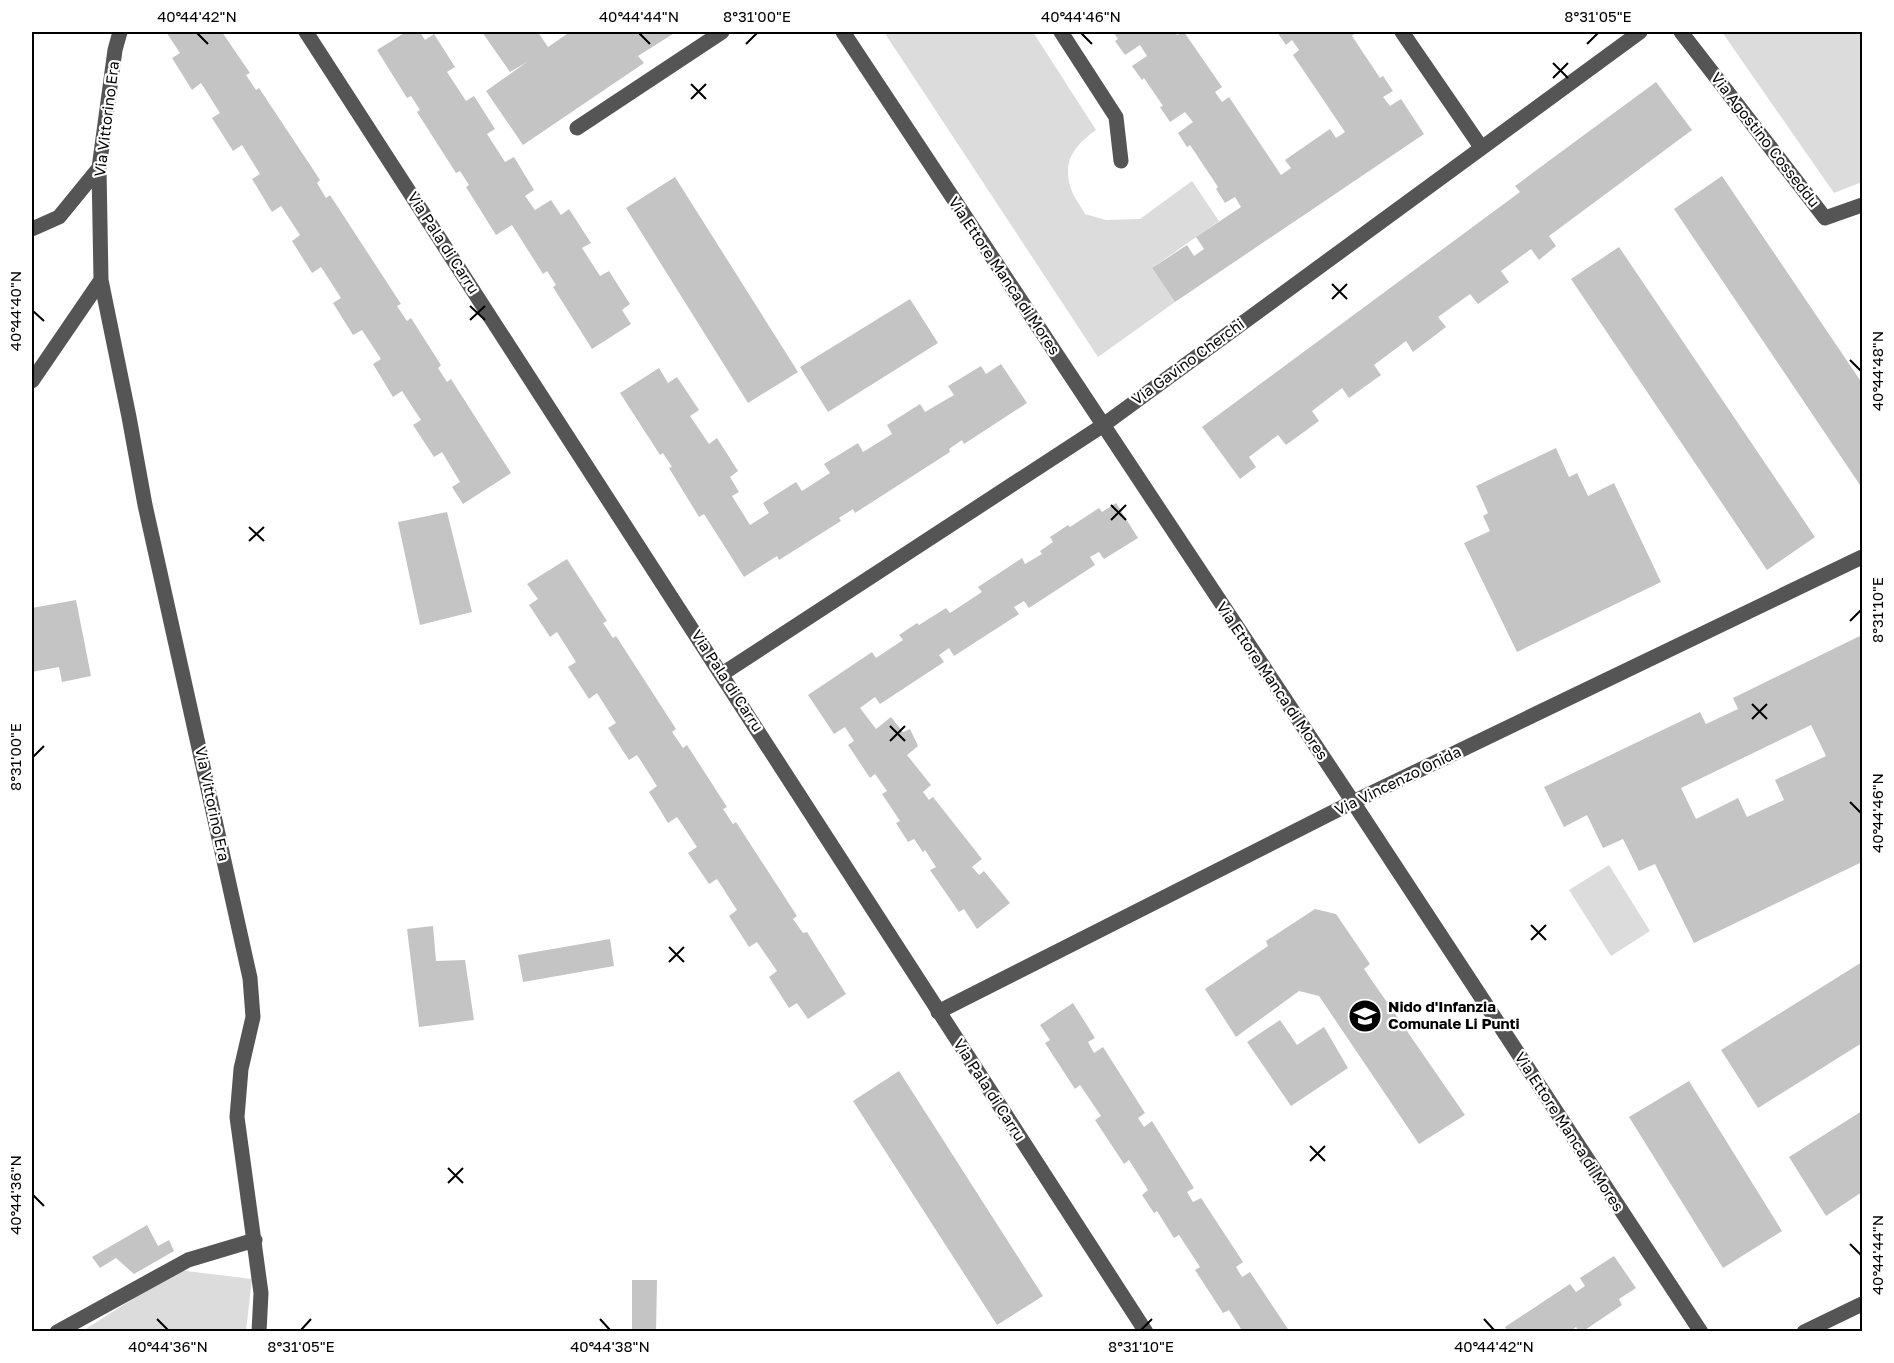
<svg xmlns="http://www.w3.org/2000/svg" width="1894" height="1363" font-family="'Golos Text',sans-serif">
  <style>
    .green { fill: #dcdcdc }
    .building { fill: #c4c4c4; fill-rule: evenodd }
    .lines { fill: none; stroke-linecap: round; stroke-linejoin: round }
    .minor { stroke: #555; stroke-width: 15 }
    .ticks { fill: none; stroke: #000; stroke-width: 2 }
    .labels { text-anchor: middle; stroke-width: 4.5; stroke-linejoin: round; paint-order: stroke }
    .street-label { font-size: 15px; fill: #000; stroke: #fff }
    .poi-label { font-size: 15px; font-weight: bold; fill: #000; stroke: #fff; text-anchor: start }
    .neatline { fill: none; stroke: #000; stroke-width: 2 }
    .ticks-label { font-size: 15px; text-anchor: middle; fill: #000 }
  </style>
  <rect width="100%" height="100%" fill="#fff"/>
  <path class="green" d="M884,32H1033L1096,130C1074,146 1062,161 1071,189C1074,198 1081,206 1085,214L1106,220L1140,219L1192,181L1219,221L1152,268L1175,302L1098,357Z
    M1722,32H1862V182L1834,193Z
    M1609,865L1650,931L1611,956L1569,890Z
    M178,1270L252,1279L246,1331L81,1332Z"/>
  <path class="building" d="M166,32H222L250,73L246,75L256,90L259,88L320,180L317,183L326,198L330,195L401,304L397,306L407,321L411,318L441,365L438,368L447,382L451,379L511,473L463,504L452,487L460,482L442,452L434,457L413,425L421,420L402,391L393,397L373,364L381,359L362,330L353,335L333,303L341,298L321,267L312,273L292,241L300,235L281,206L272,212L252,179L260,174L242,145L233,151L212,118L220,113L201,83L192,90L172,58L180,53Z
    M406,32H420L425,40L434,34L455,67L447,72L466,101L474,96L495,129L487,134L505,162L514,157L534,190L525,196L535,210L551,200L561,215L569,209L591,243L582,248L600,276L609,271L630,304L622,310L631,324L592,349L553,287L556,285L547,271L543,274L512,225L496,235L466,187L469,185L460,171L456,173L417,112L420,110L411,96L407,98L377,50Z
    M482,32H538L548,47L570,32H676L638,56L644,63L523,145L486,91L527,62L510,72Z
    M1113,32H1175L1177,35L1184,32L1222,87L1215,92L1222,102L1229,97L1281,175L1291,168L1285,160L1330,129L1336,138L1345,132L1293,55L1299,50L1292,40L1286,45L1277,32H1352L1354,34L1352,36L1380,78L1383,76L1393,91L1383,97L1390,106L1401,99L1424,134L1175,302L1152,268L1187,245L1194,256L1204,249L1196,237L1241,207L1235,197L1225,203L1216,189L1218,187L1190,145L1187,147L1178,133L1193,122L1185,112L1170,122L1160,107L1163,106L1144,78L1142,80L1132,66L1147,56L1140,45L1125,55L1115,41L1118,39Z
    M1656,82L1692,130L1549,236L1556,246L1539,260L1531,249L1501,271L1509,282L1478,304L1470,294L1438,317L1446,327L1413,352L1406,341L1374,365L1381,375L1349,398L1342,388L1312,411L1319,421L1286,445L1278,435L1249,457L1256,467L1240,479L1202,427L1520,192L1515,186Z
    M1722,176L1862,383V488L1674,209Z
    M675,177L798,372L748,403L626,208Z
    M1619,247L1815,537L1767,570L1571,279Z
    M910,299L938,343L828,412L800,367Z
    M1001,364L1027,403L964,444L962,440L949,449L950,452L855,513L853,509L839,518L841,521L779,560L777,556L744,577L704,514L699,517L669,468L672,467L663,453L660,455L620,393L659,368L668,383L677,377L699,410L690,416L709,444L717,438L738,471L730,477L739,492L732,496L750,525L769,513L763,503L796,482L802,491L830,473L824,464L858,443L863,452L892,434L887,425L920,404L925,412L954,395L948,386L981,366L986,374Z
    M1556,448L1569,477L1577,473L1588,496L1614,483L1661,582L1517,652L1464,543L1490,531L1483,516L1488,513L1476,486Z
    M1116,503L1138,538L1104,559L1099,552L1090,557L1095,565L1029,608L1024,601L1014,607L1019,614L954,656L949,648L939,655L944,662L880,704L875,697L860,708L876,729L891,717L903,732L910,729L918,746L907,755L931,785L923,792L929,800L933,797L982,859L972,867L979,875L984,871L1010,903L977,929L964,909L959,912L930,870L936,867L925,850L923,852L914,839L908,842L896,823L900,821L882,794L887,791L875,774L870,778L848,745L854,741L845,727L834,734L808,695L872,652L876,658L903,640L899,635L917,623L919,625L946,608L950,613L982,592L978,587L1022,558L1025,564L1042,554L1040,551L1053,542L1050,537L1068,525L1070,527L1099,508L1102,512Z
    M447,512L472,612L420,625L398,522Z
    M567,559L607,621L603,623L613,638L616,636L676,729L672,732L683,748L687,745L727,807L723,809L733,824L736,822L797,916L793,919L803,933L807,932L846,994L808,1019L797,1003L789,1008L769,977L777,971L757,942L749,947L729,916L737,910L717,879L709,884L688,853L697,847L677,817L668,823L649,792L657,786L637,755L629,760L608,728L616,723L597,693L589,699L568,667L576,662L557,632L550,637L529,605L538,599L527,584Z
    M76,600L91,676L62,682L59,667L32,672V608Z
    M1862,635V862L1694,943L1655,864L1639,871L1623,839L1603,848L1587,815L1564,827L1544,787L1700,712L1706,724L1738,709L1733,698ZM1811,725L1826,756L1775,780L1784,800L1747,817L1738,798L1696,819L1681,788Z
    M1315,909L1336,914L1370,964L1364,969L1465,1115L1419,1144L1319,996L1299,991L1236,1037L1205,989L1268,946L1266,941Z
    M433,926L436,961L465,960L474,1020L419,1027L407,929Z
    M610,939L614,966L523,982L518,955Z
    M1862,962V1043L1758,1108L1721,1050Z
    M1073,1003L1095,1038L1088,1042L1094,1053L1103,1047L1145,1113L1138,1118L1144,1127L1152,1121L1194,1188L1187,1192L1193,1202L1201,1198L1243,1262L1236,1267L1242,1277L1250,1272L1290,1332H1243L1229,1310L1223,1313L1195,1270L1200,1267L1179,1235L1174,1238L1157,1211L1154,1213L1142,1195L1148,1190L1129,1160L1124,1164L1095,1120L1101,1116L1080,1085L1075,1089L1045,1043L1050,1040L1040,1025Z
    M1280,1020L1297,1045L1324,1027L1348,1068L1291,1106L1247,1042Z
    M899,1071L1043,1296L997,1325L853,1101Z
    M1689,1081L1782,1231L1723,1268L1629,1117Z
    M1862,1111V1192L1826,1216L1789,1157Z
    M147,1225L158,1246L169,1240L174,1251L134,1274L116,1258L100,1268L92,1257Z
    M1614,1256L1636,1288L1619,1299L1622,1305L1582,1332H1579L1576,1327L1569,1332H1508L1505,1327L1570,1284L1576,1292L1585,1286L1580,1278Z
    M632,1280H657L656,1332H632Z"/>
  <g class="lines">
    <path class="minor" d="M120,32L115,50L99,168L101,280L129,417L145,505L250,978L253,1017L241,1069L237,1117L261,1293L259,1332
      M306,32L1146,1332
      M843,32L1353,802L1701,1332
      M1061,32L1116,117L1121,161
      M1402,32L1481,147
      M1681,32L1825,218L1862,205
      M577,128L722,32
      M32,229L59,217L99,168
      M32,381L101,280
      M722,674L1102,426L1640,32
      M938,1012L1353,802L1862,557
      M57,1332L188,1260L255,1240
      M1804,1332L1862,1304"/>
  </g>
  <path class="ticks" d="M197,33L208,44M639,33L650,44M1081,33L1092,44M746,44L757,33M1587,44L1598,33M1553,63L1568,78M1553,78L1568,63M691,84L706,99M691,99L706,84M1332,284L1347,299M1332,299L1347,284M470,306L485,320M33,311L44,321M470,320L485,306M1850,360L1861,371M1111,505L1126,520M1111,520L1126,505M249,527L264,541M249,541L264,527M1850,621L1861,610M1752,704L1767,719M1752,719L1767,704M890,726L905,741M890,741L905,726M33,757L44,746M1850,802L1861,813M1531,925L1546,940M1531,940L1546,925M669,947L684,962M669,962L684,947M1310,1146L1325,1161M1310,1161L1325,1146M448,1168L463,1183M448,1183L463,1168M33,1195L44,1206M1850,1244L1861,1255M157,1319L168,1330M600,1319L610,1330M1484,1319L1494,1330M301,1330L311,1319M1141,1330L1152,1319"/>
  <defs>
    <g id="school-disc" transform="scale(1.725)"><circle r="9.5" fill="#000" stroke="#fff"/><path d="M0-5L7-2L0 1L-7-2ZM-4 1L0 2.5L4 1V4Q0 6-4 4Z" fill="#fff"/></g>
  </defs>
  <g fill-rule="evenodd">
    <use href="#school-disc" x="1365" y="1016"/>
  </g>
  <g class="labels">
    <g class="street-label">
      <text transform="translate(107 119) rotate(-83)" y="5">Via Vittorino Era</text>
      <text transform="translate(1765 140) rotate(52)" y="5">Via Agostino Cosseddu</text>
      <text transform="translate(443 243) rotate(57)" y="5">Via Pala di Carru</text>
      <text transform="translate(1004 276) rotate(56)" y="5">Via Ettore Manca di Mores</text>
      <text transform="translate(1188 362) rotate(-36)" y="5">Via Gavino Cherchi</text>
      <text transform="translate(727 681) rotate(57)" y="5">Via Pala di Carru</text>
      <text transform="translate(1272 681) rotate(56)" y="5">Via Ettore Manca di Mores</text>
      <text transform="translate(1398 781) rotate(-26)" y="5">Via Vincenzo Onida</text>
      <text transform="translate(212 804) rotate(78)" y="5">Via Vittorino Era</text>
      <text transform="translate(989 1090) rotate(57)" y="5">Via Pala di Carru</text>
      <text transform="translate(1569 1132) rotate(57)" y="5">Via Ettore Manca di Mores</text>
    </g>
    <g class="poi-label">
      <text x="1388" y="1012">Nido d'Infanzia<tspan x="1388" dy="17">Comunale Li Punti</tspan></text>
    </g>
  </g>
  <rect width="1894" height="1363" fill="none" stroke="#ffffff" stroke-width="66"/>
  <rect x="33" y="33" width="1828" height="1297" class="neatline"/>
  <g class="ticks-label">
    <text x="197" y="22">40°44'42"N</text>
    <text x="639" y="22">40°44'44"N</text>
    <text x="757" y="22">8°31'00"E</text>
    <text x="1081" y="22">40°44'46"N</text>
    <text x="1598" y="22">8°31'05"E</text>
    <text transform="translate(16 311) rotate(-90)" y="5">40°44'40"N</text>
    <text transform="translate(1878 371) rotate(-90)" y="5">40°44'48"N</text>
    <text transform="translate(1878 610) rotate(-90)" y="5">8°31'10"E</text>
    <text transform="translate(16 757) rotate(-90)" y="5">8°31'00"E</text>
    <text transform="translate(1878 813) rotate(-90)" y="5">40°44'46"N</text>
    <text transform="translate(16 1195) rotate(-90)" y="5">40°44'36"N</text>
    <text transform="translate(1878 1255) rotate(-90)" y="5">40°44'44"N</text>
    <text x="168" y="1352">40°44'36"N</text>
    <text x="301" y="1352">8°31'05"E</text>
    <text x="610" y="1352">40°44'38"N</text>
    <text x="1141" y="1352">8°31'10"E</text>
    <text x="1494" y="1352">40°44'42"N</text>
  </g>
</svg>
